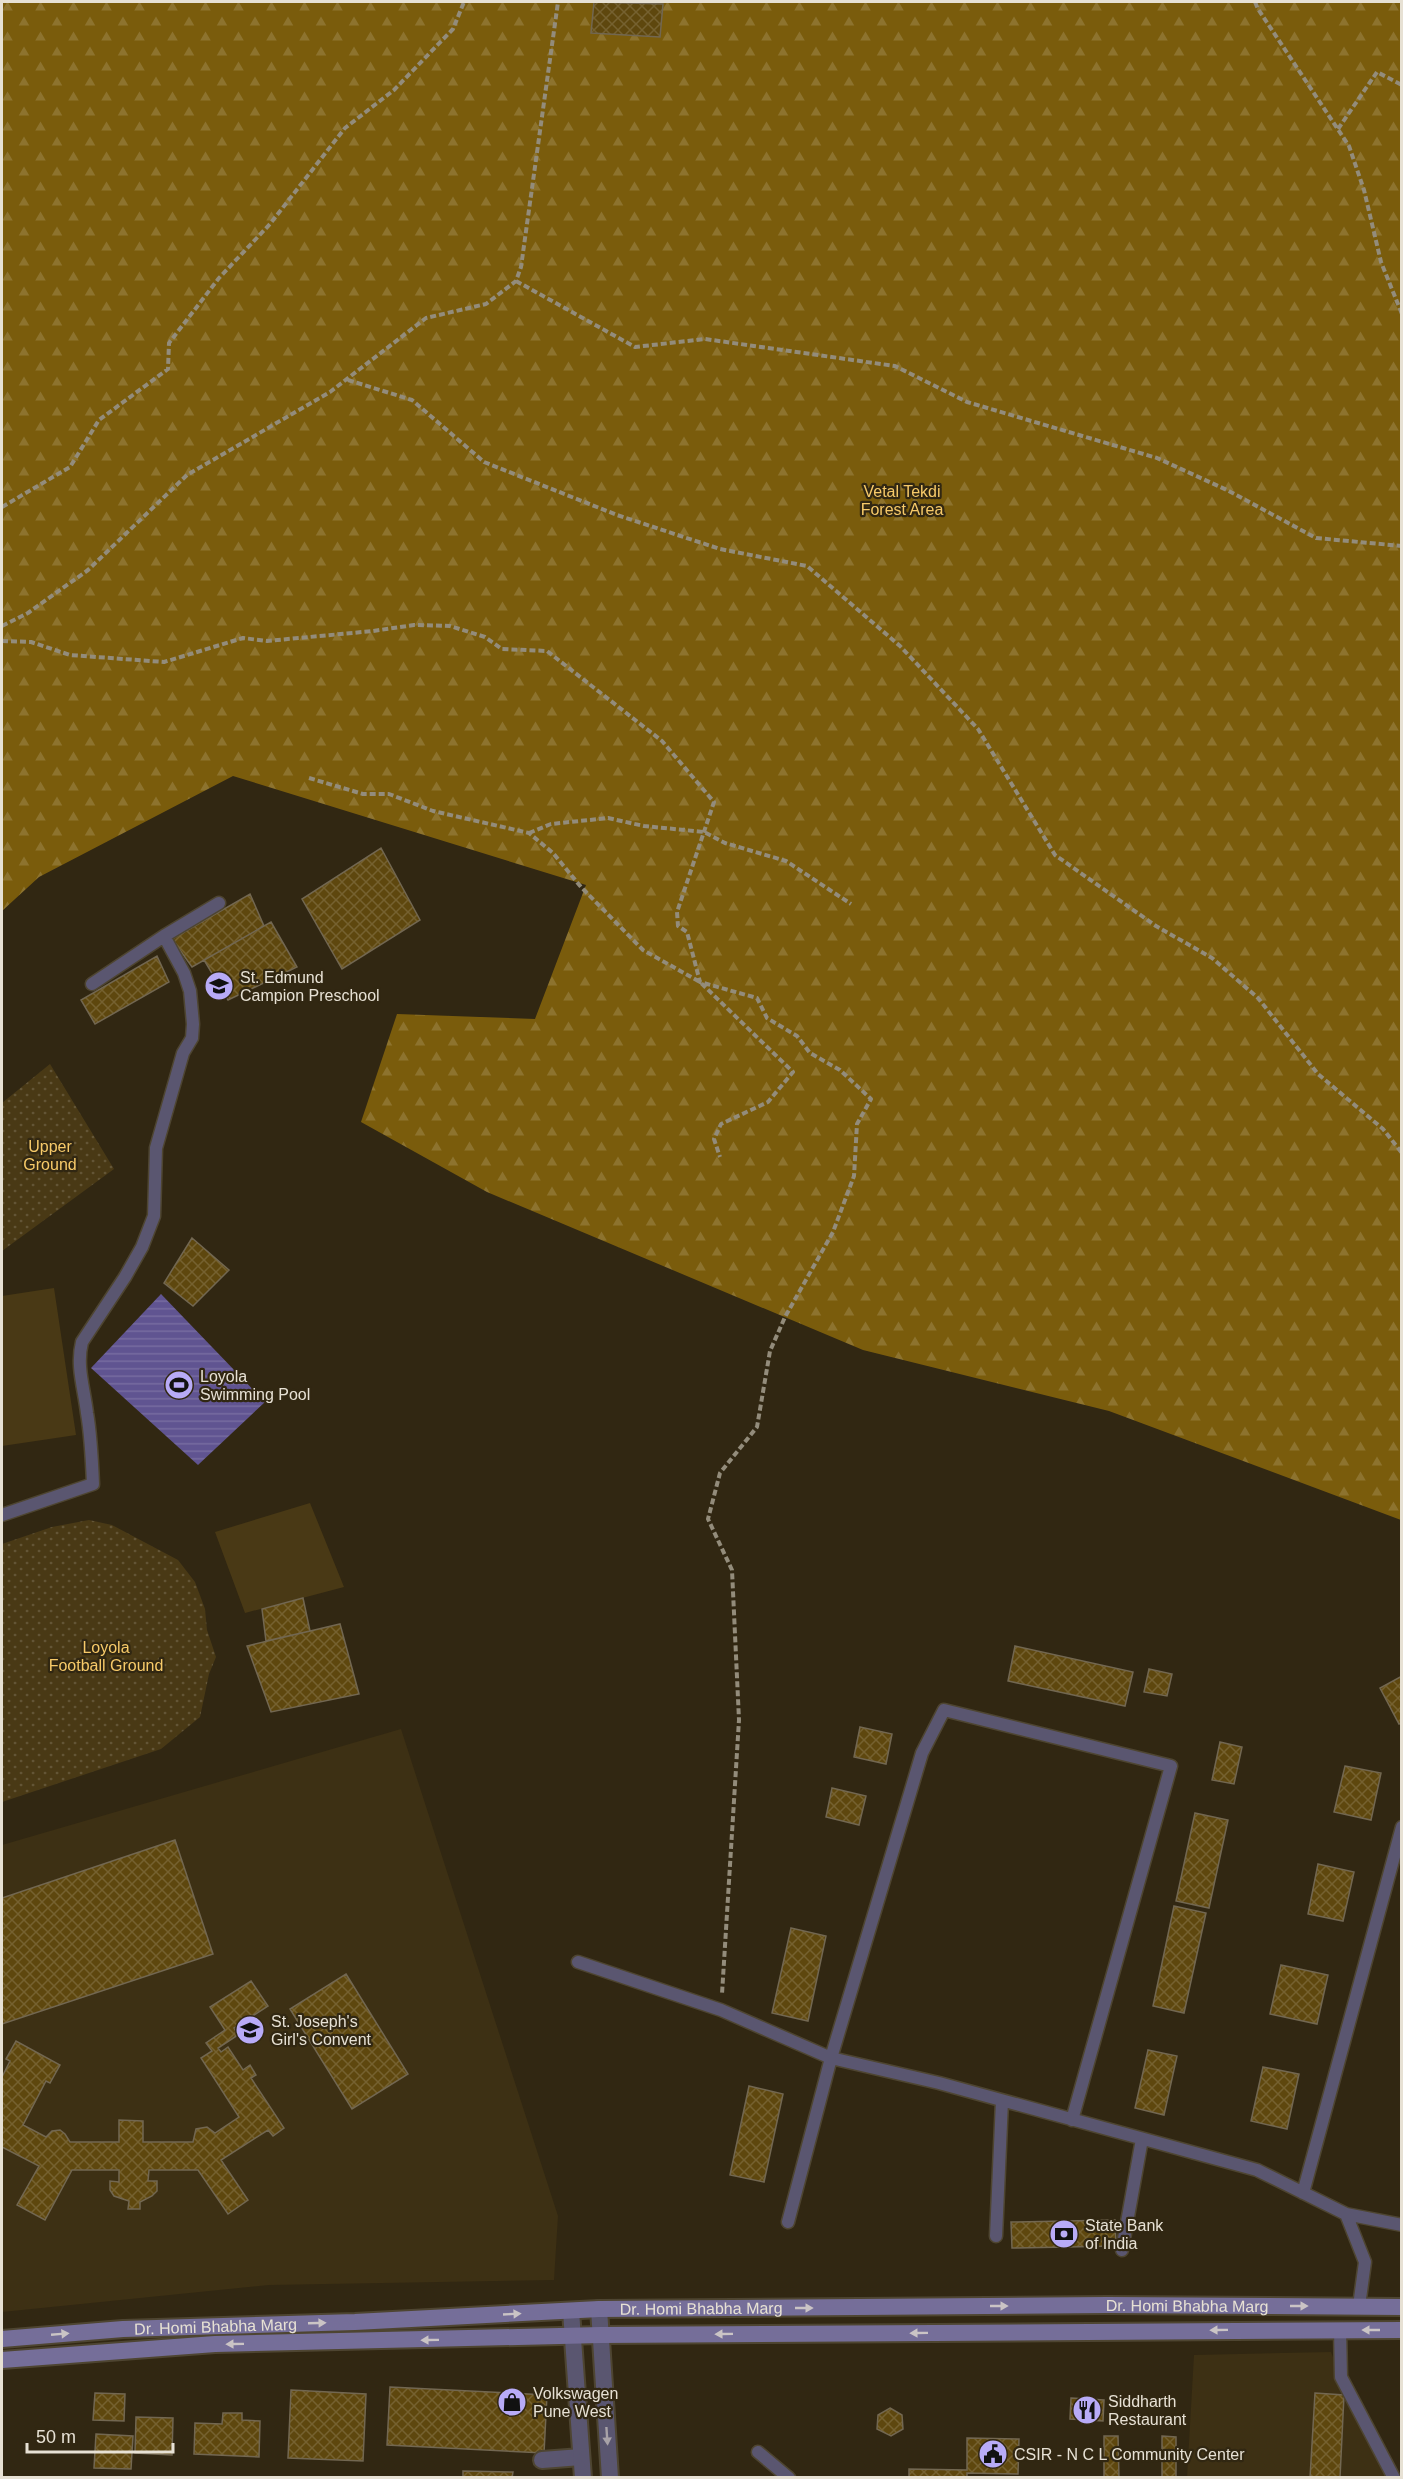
<svg xmlns="http://www.w3.org/2000/svg" width="1403" height="2479" font-family="Helvetica,sans-serif">
  <style>
    .built { fill: #3d3014 }
    .grass { fill: #493915 }
    .forest { fill: url(#forest-firs) }
    .park { fill: url(#park-dots) }
    .water { fill: url(#water-rules) }
    .building { fill: url(#building-cross-hatch); stroke: #726751; stroke-width: 1.5 }
    .lines { fill: none; stroke-linecap: round; stroke-linejoin: round }
    .service-casing { stroke: #4e4531; stroke-width: 15 }
    .minor-casing { stroke: #4e4531; stroke-width: 20 }
    .tertiary-casing { stroke: #4e4531; stroke-width: 20 }
    .secondary-casing { stroke: #4e4531; stroke-width: 20 }
    .path { stroke: #938c7b; stroke-width: 4; stroke-dasharray: 6 3; stroke-linecap: butt }
    .service { stroke: #5a5670; stroke-width: 12 }
    .minor { stroke: #5a5670; stroke-width: 16 }
    .tertiary { stroke: #5a5670; stroke-width: 16 }
    .secondary { stroke: #756e99; stroke-width: 16 }
    .oneway { fill: #cac4c5 }
    .oneway2 { fill: #a8a2a7 }
    .labels { text-anchor: middle; stroke-width: 4.5; stroke-linejoin: round; paint-order: stroke }
    .park-label { font-size: 16px; fill: #f7ca69; stroke: #312712 }
    .poi-label { font-size: 16px; fill: #e7e1d4; stroke: #312712; text-anchor: start }
    .street-label { font-size: 16px; fill: #e7e1d4; stroke: #312712 }
  </style>
  <defs>
    <pattern id="forest-firs" width="22" height="20" patternUnits="userSpaceOnUse" patternTransform="scale(1.5)"><rect width="22" height="20" fill="#7a5c0c"/><path d="M5 1l3.5 6h-7zM16 11l3.5 6h-7z" fill="#8d732e"/></pattern>
    <pattern id="park-dots" width="8" height="8" patternUnits="userSpaceOnUse" patternTransform="scale(1.5)"><rect width="8" height="8" fill="#493915"/><path d="M2 2h.1M6 6h.1" fill="none" stroke="#635536" stroke-width="1.8" stroke-linecap="round"/></pattern>
    <pattern id="water-rules" width="6" height="5" patternUnits="userSpaceOnUse" patternTransform="scale(1.5)"><rect width="6" height="5" fill="#605491"/><path d="M0 2.5h6" fill="none" stroke="#776ca0"/></pattern>
    <pattern id="building-cross-hatch" width="8" height="8" patternUnits="userSpaceOnUse" patternTransform="scale(1.5)"><rect width="8" height="8" fill="#5e470e"/><path d="M0 0l8 8M0 8l8-8" fill="none" stroke="#756130"/></pattern>
  </defs>
  <rect width="100%" height="100%" fill="#312712"/>
  <path class="built" d="M401,1729L558,2216L554,2280L269,2285L2,2312V1845Z
    M1331,2352L1341,2377L1394,2478H1187L1194,2355Z"/>
  <path class="grass" d="M54,1288L76,1435L2,1446V1296Z
    M310,1503L344,1587L245,1613L215,1532Z"/>
  <path class="forest" d="M2,2H1401V1520L1109,1411L863,1350L487,1192L361,1122L397,1014L535,1019L586,885L233,776L39,877L2,911Z"/>
  <path class="park" d="M50,1064L114,1169L2,1251V1103Z
    M89,1520L112,1525L178,1560L195,1582L205,1609L207,1630L216,1657L209,1674L200,1717L161,1749L2,1802V1544L52,1527Z"/>
  <path class="water" d="M161,1294L265,1402L198,1465L91,1368Z"/>
  <path class="building" d="M594,2L663,4L660,37L591,33Z
    M381,848L420,920L342,969L302,899Z
    M250,894L264,926L192,967L172,939Z
    M271,922L297,967L228,1000L204,960Z
    M157,956L169,982L95,1024L81,1000Z
    M192,1238L229,1270L193,1306L164,1283Z
    M303,1598L310,1631L266,1641L262,1609Z
    M340,1624L359,1694L271,1712L247,1646Z
    M1015,1646L1133,1672L1125,1706L1008,1681Z
    M1149,1669L1172,1674L1167,1696L1144,1692Z
    M1402,1676V1723L1399,1724L1380,1688Z
    M860,1727L892,1734L886,1764L854,1757Z
    M1220,1742L1242,1747L1234,1784L1212,1780Z
    M1345,1766L1381,1773L1371,1820L1334,1812Z
    M832,1788L866,1796L859,1825L826,1817Z
    M1195,1813L1228,1820L1209,1908L1176,1901Z
    M175,1840L213,1954L2,2024V1898Z
    M1318,1864L1354,1872L1343,1921L1308,1914Z
    M1174,1906L1206,1913L1184,2013L1153,2006Z
    M791,1928L826,1936L808,2021L772,2013Z
    M1281,1965L1328,1975L1317,2024L1270,2014Z
    M346,1974L408,2074L352,2109L290,2009Z
    M251,1981L268,2006L234,2028L238,2035L218,2048L221,2052L228,2047L243,2070L250,2065L256,2075L251,2078L284,2128L273,2136L268,2130L221,2160L248,2200L228,2214L198,2170H149L148,2181H157V2191L152,2196L140,2202V2209H128L129,2201L114,2196L110,2190V2181L119,2182V2170H72L45,2220L17,2205L39,2166L2,2147V2077L10,2061L6,2059L16,2041L60,2065L50,2083L46,2081L23,2125L46,2137L52,2131L60,2130L65,2134L70,2142H119V2120L143,2121V2142H193L196,2129L207,2127L215,2133L239,2117L201,2058L212,2051L206,2043L225,2030L210,2007Z
    M1148,2050L1177,2056L1164,2115L1135,2108Z
    M1263,2067L1299,2074L1287,2129L1251,2121Z
    M749,2086L783,2094L764,2182L730,2175Z
    M1115,2220L1116,2246L1012,2248L1011,2222Z
    M390,2387L547,2395L544,2453L387,2445Z
    M291,2390L366,2394L363,2461L288,2458Z
    M95,2393L125,2394L124,2421L93,2420Z
    M1315,2393L1344,2395L1340,2478H1310Z
    M1071,2398L1104,2400L1103,2421L1070,2419Z
    M890,2408L902,2415L903,2429L891,2436L877,2429L878,2415Z
    M223,2413H242V2420L260,2421L259,2457L194,2454L195,2423L222,2424Z
    M136,2417L173,2418L172,2455L135,2453Z
    M96,2434L133,2436L131,2469L94,2468Z
    M1104,2436H1118L1119,2478H1104Z
    M1162,2436L1176,2437V2478H1162Z
    M967,2438L1019,2439L1018,2474L967,2473V2478H909V2469L967,2470Z
    M463,2471L513,2472L512,2478H463Z"/>
  <g class="lines">
    <g class="service-casing">
      <path id="service" d="M164,936L219,903
        M2,1515L93,1484C92,1460 91,1436 87,1413C84,1388 76,1366 82,1342L125,1277L142,1247L154,1216L156,1148L183,1053L192,1038L193,1024L190,991L184,973L164,936L92,984
        M578,1962L721,2010L831,2058L939,2083L1257,2170L1346,2214L1365,2262L1359,2306
        M1303,2193L1402,1827
        M1346,2214L1402,2225
        M788,2222L831,2058L922,1753L944,1710L1171,1766L1072,2120
        M996,2236L1002,2101
        M1122,2250L1142,2139
        M1340,2329L1341,2377L1394,2478
        M758,2452L789,2478"/>
    </g>
    <g class="minor-casing">
      <path id="minor" d="M542,2460L581,2457"/>
    </g>
    <g class="tertiary-casing">
      <path id="tertiary" d="M599,2309L610,2478
        M571,2311L583,2478"/>
    </g>
    <g class="secondary-casing">
      <g id="secondary">
        <path id="s1" d="M2,2339L123,2329L355,2322L599,2309L1107,2305L1402,2307"/>
        <path d="M2,2360L215,2344L601,2335L1402,2330"/>
      </g>
    </g>
    <path class="path" d="M1255,2L1258,9L1349,146L1364,190L1381,262L1402,314
      M1338,129L1377,72L1402,85
      M516,281L635,347L705,339L895,366L967,402L1157,458L1227,490L1316,538L1402,546
      M348,380L412,400L484,462L617,515L720,549L807,566L900,646L978,729L1055,855L1156,926L1212,958L1258,998L1318,1074L1383,1129L1402,1153
      M2,507L70,467L99,420L168,369L169,343L219,278L270,224L345,128L394,90L453,29L464,2
      M2,626L28,613L88,570L187,475L330,392L426,318L486,304L516,281L521,267L558,2
      M2,641L31,642L70,655L164,662L243,638L267,641L373,631L414,625L450,626L485,637L502,649L547,651L662,741L714,802L677,912L678,926L687,932L700,982L757,998L767,1018L797,1036L810,1053L840,1070L871,1099L857,1124L854,1176L833,1232L785,1317L770,1351L757,1427L720,1473L708,1519L732,1570L739,1720L722,1994
      M309,778L363,794H389L433,811L529,833L553,853L581,887L643,950L700,982L793,1072L768,1102L721,1124L714,1139L720,1157
      M529,833L551,824L608,818L644,826L704,832L725,843L786,861L851,904"/>
    <use href="#service" class="service"/>
    <use href="#minor" class="minor"/>
    <use href="#tertiary" class="tertiary"/>
    <use href="#secondary" class="secondary"/>
  </g>
  <defs><path id="oneway-solid" d="M-6-.8H1V-3.2L6.5 0L1 3.2V.8H-6Z" transform="scale(1.5)"/></defs>
  <g class="oneway">
    <use href="#oneway-solid" transform="translate(999 2306)"/>
    <use href="#oneway-solid" transform="translate(1299 2306)"/>
    <use href="#oneway-solid" transform="translate(804 2308)"/>
    <use href="#oneway-solid" transform="translate(512 2314) rotate(-3)"/>
    <use href="#oneway-solid" transform="translate(317 2323) rotate(-2)"/>
    <use href="#oneway-solid" transform="translate(1219 2330) rotate(179)"/>
    <use href="#oneway-solid" transform="translate(1371 2330) rotate(-180)"/>
    <use href="#oneway-solid" transform="translate(919 2333) rotate(179)"/>
    <use href="#oneway-solid" transform="translate(60 2334) rotate(-5)"/>
    <use href="#oneway-solid" transform="translate(724 2334) rotate(179)"/>
    <use href="#oneway-solid" transform="translate(430 2340) rotate(179)"/>
    <use href="#oneway-solid" transform="translate(235 2344) rotate(179)"/>
  </g>
  <use class="oneway2" href="#oneway-solid" transform="translate(607 2436) rotate(86)"/>
  <defs>
    <g id="school-disc" transform="scale(1.5)"><circle r="9.5" fill="#b8abf7" stroke="#312712"/><path d="M0-5L7-2L0 1L-7-2ZM-4 1L0 2.5L4 1V4Q0 6-4 4Z" fill="#111"/></g>
    <g id="stadium-disc" transform="scale(1.5)"><circle r="9.5" fill="#b8abf7" stroke="#312712"/><path d="M0-5a6.5 5 0 1 0 0 10a6.5 5 0 1 0 0-10ZM-3.5-1.8h7v3.6h-7Z" fill="#111"/></g>
    <g id="bank-disc" transform="scale(1.5)"><circle r="9.5" fill="#b8abf7" stroke="#312712"/><path d="M-6-4H6V4H-6ZM0-2.3a2.3 2.3 0 1 0 0 4.6a2.3 2.3 0 1 0 0-4.6Z" fill="#111"/></g>
    <g id="shop-disc" transform="scale(1.5)"><circle r="9.5" fill="#b8abf7" stroke="#312712"/><path d="M-5-2.5h2.3a2.7 3.5 0 0 1 5.4 0H5L5.5 6h-11ZM-1.5-2.5h3a1.5 2.3 0 0 0-3 0Z" fill="#111"/></g>
    <g id="restaurant-disc" transform="scale(1.5)"><circle r="9.5" fill="#b8abf7" stroke="#312712"/><path d="M-5-6h1v4h1v-4h1v4h1v-4h1v5L-1.5 .5V6h-2V.5L-5-1ZM5-6V6H3V1.5H1.5Q1.5-4 5-6Z" fill="#111"/></g>
    <g id="civic-disc" transform="scale(1.5)"><circle r="9.5" fill="#b8abf7" stroke="#312712"/><path d="M-.6-6.5H3V-4.5H.6V-3L4-1V1h2V6H-6V1h2V-1L-.6-3ZM-1.2 2.5V6h2.4V2.5Z" fill="#111"/></g>
  </defs>
  <g fill-rule="evenodd">
    <use href="#school-disc" x="219" y="986"/>
    <use href="#stadium-disc" x="179" y="1385"/>
    <use href="#school-disc" x="250" y="2030"/>
    <use href="#bank-disc" x="1064" y="2234"/>
    <use href="#shop-disc" x="512" y="2402"/>
    <use href="#restaurant-disc" x="1087" y="2410"/>
    <use href="#civic-disc" x="993" y="2454"/>
  </g>
  <g class="labels">
    <g class="park-label">
      <text x="902" y="497">Vetal Tekdi<tspan x="902" dy="18">Forest Area</tspan></text>
      <text x="50" y="1152">Upper<tspan x="50" dy="18">Ground</tspan></text>
      <text x="106" y="1653">Loyola<tspan x="106" dy="18">Football Ground</tspan></text>
    </g>
    <g class="poi-label">
      <text x="240" y="983">St. Edmund<tspan x="240" dy="18">Campion Preschool</tspan></text>
      <text x="200" y="1382">Loyola<tspan x="200" dy="18">Swimming Pool</tspan></text>
      <text x="271" y="2027">St. Joseph's<tspan x="271" dy="18">Girl's Convent</tspan></text>
      <text x="1085" y="2231">State Bank<tspan x="1085" dy="18">of India</tspan></text>
      <text x="533" y="2399">Volkswagen<tspan x="533" dy="18">Pune West</tspan></text>
      <text x="1108" y="2407">Siddharth<tspan x="1108" dy="18">Restaurant</tspan></text>
      <text x="1014" y="2460">CSIR - N C L Community Center</text>
    </g>
    <g class="street-label">
      <text dy="6" stroke="none"><textPath href="#s1" startOffset="1186">Dr. Homi Bhabha Marg</textPath></text>
      <text dy="6" stroke="none"><textPath href="#s1" startOffset="700">Dr. Homi Bhabha Marg</textPath></text>
      <text dy="6" stroke="none"><textPath href="#s1" startOffset="214">Dr. Homi Bhabha Marg</textPath></text>
    </g>
  </g>
  <rect width="1403" height="2479" fill="none" stroke="#e7e1d4" stroke-width="6"/>
  <path d="M27 2443v9h146v-9" fill="none" stroke="#e7e1d4" stroke-width="3"/>
  <text x="36" y="2443" font-size="18" fill="#e7e1d4" stroke="#312712" stroke-width="4.5" paint-order="stroke">50 m</text>
</svg>
